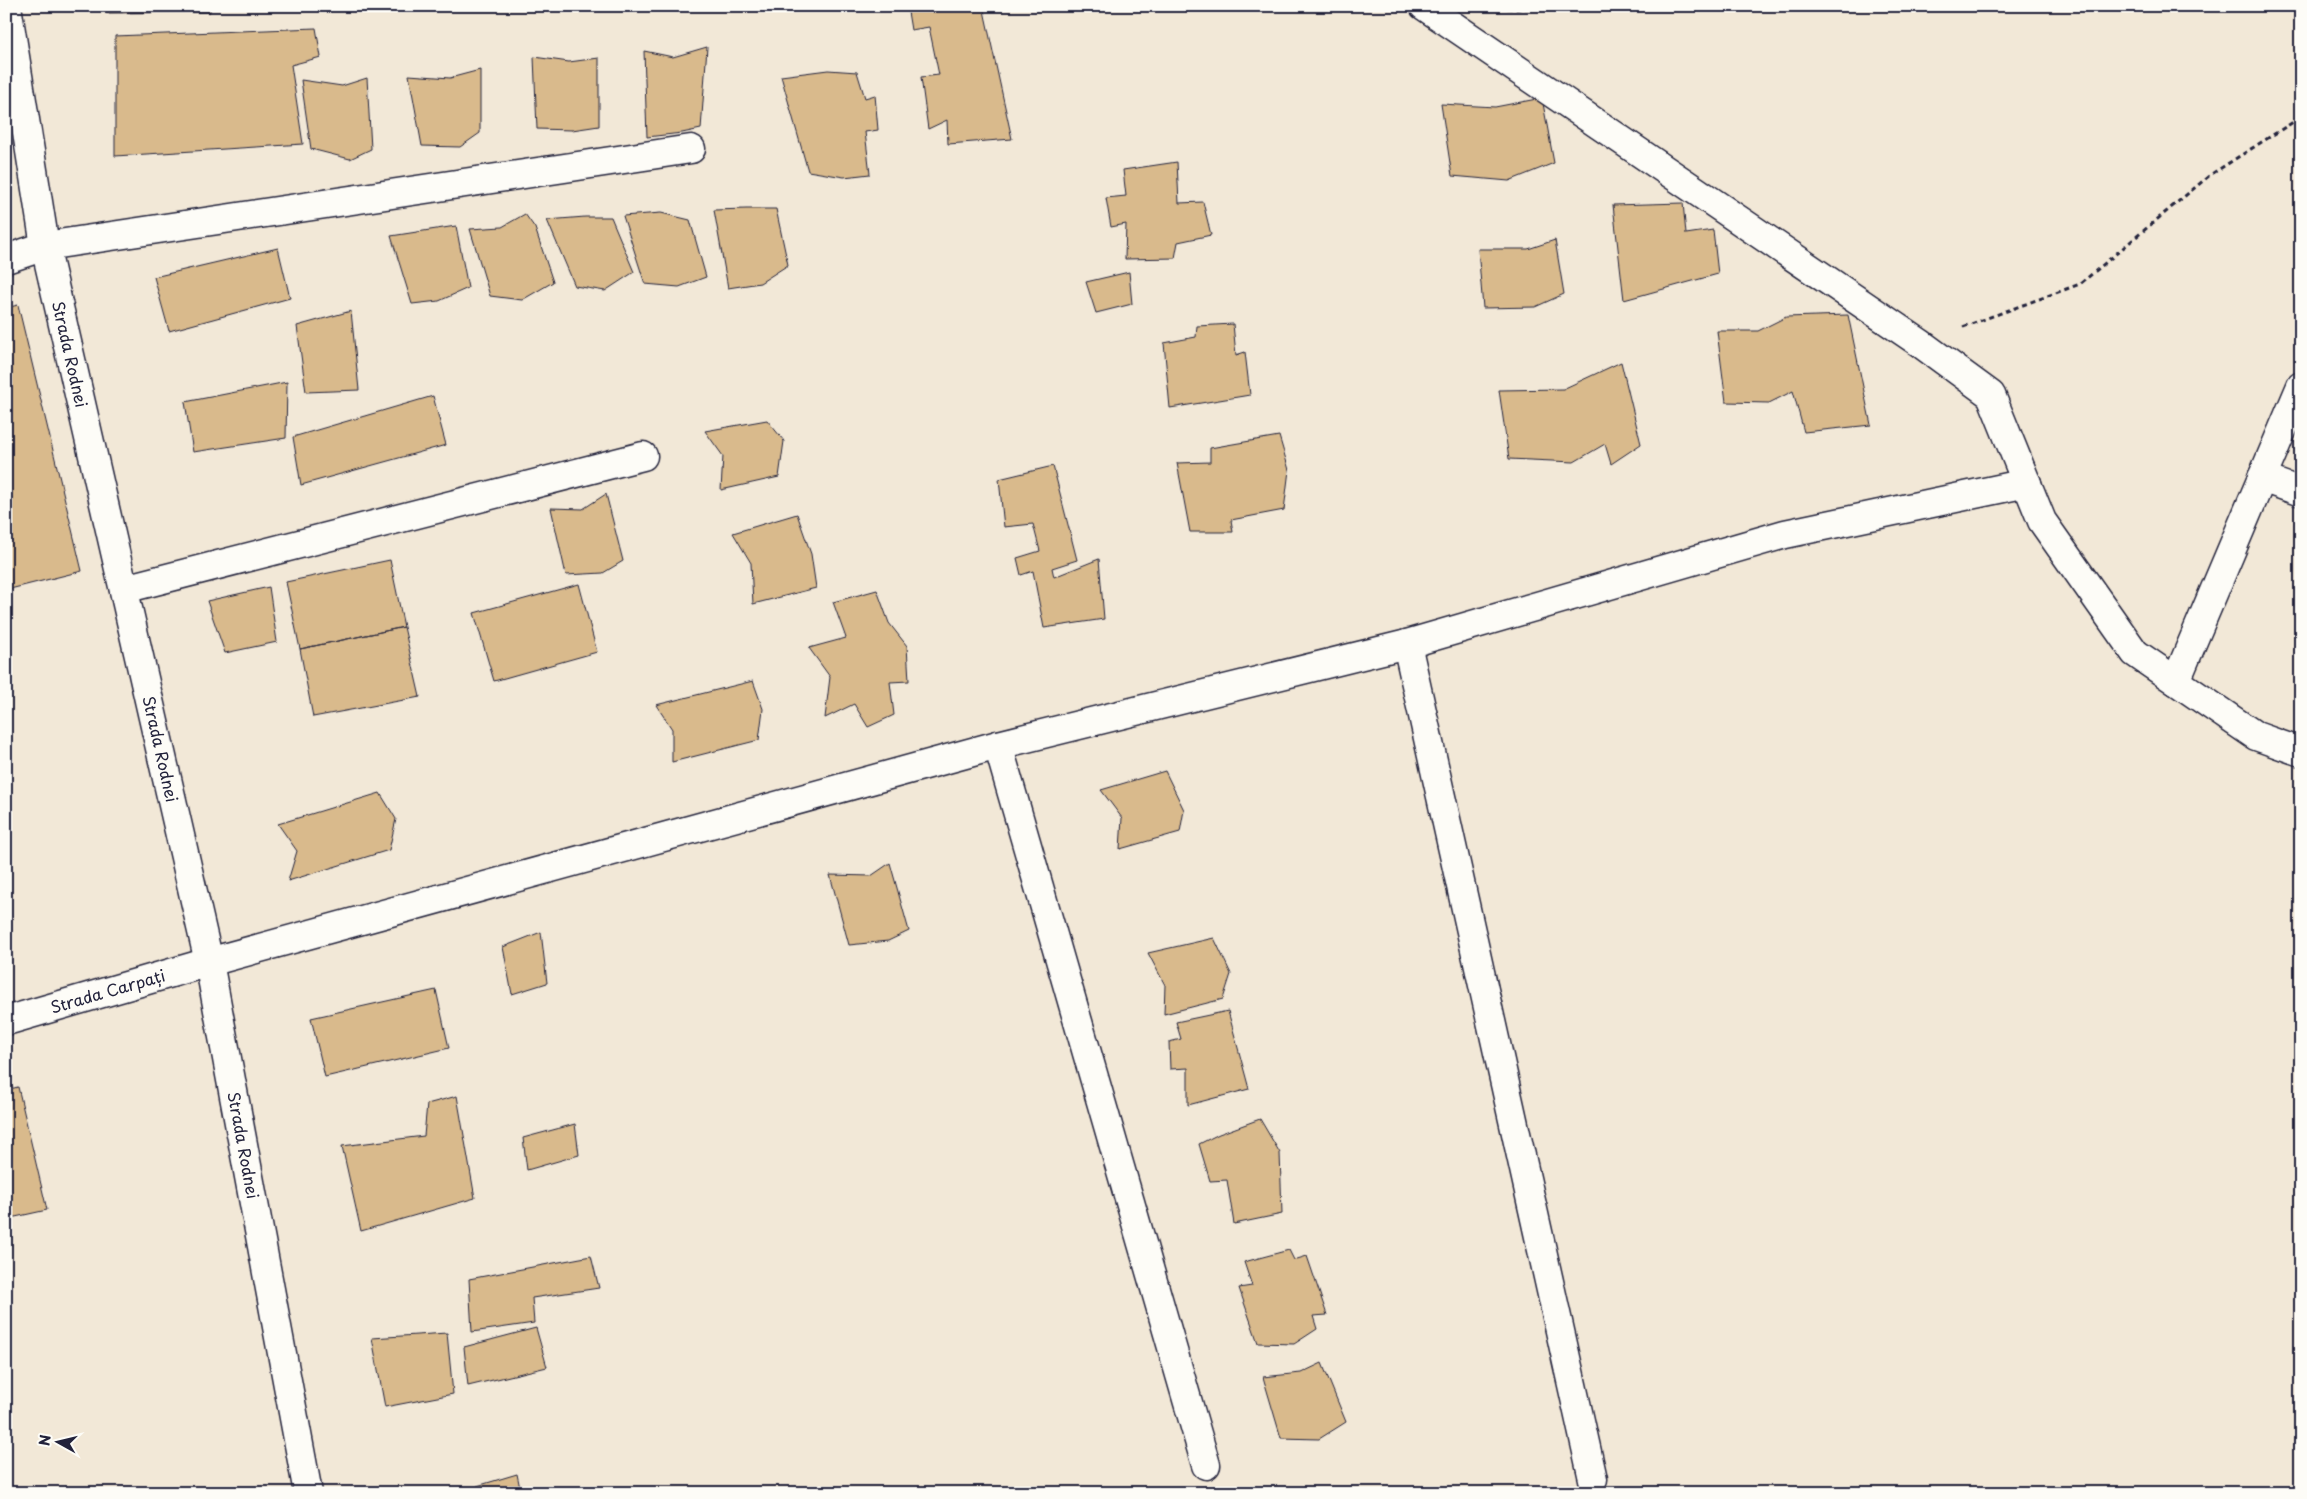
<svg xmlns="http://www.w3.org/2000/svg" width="2307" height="1499" font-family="'Playpen Sans',sans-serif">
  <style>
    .building { fill: #d9ba8c; stroke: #22223b }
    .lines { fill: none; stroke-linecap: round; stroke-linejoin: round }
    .minor-casing { stroke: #22223b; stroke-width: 31 }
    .path { stroke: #22223b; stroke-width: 3; stroke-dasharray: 5 4; stroke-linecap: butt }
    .minor { stroke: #fdfcf7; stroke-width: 28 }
    .labels { text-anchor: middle; stroke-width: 5; stroke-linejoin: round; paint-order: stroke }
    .street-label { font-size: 16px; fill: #22223b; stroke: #fdfcf7 }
  </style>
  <rect width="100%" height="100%" fill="#f2e8d7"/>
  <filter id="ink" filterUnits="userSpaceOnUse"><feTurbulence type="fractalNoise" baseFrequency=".02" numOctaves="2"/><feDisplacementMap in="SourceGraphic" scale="10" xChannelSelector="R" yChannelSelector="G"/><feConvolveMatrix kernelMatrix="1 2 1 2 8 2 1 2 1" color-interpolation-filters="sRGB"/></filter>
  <g filter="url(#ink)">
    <path class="building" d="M107,6H211L210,12L107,13Z
      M907,6H983L1012,139L948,144L947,120L928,129L921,77L939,75L929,27L911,30Z
      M316,28L321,57L291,65L303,144L115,156V36Z
      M707,47L701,129L682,133L647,137L644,51L673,57Z
      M534,57L569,62L599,58V126L572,130L537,129Z
      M480,70V133L460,147L422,146L409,75L450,78Z
      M828,70L857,72L865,98L875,95L878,130L865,132L870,174L844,177L808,171L781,76Z
      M367,78L371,149L350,159L311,149L301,80L342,86Z
      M1542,98L1554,163L1509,181L1452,176L1441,104L1495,107Z
      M1177,162L1179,203L1203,202L1211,235L1178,242L1175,258L1125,259L1126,224L1111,227L1106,198L1126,196L1123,170Z
      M1683,203L1686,234L1713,230L1718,274L1624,300L1613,205Z
      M746,209H776L788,265L760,283L728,288L714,210Z
      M661,213L690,220L706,277L679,287L645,284L623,216Z
      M525,214L535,228L553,282L522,300L490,296L470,229L502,227Z
      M585,217H611L634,272L605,291L575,286L547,220Z
      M456,226L468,288L439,301L412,304L391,236Z
      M1555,240L1564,294L1535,307L1483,308L1478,249H1528Z
      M278,248L290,298L169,331L154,277Z
      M1129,272L1132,304L1096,313L1086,282Z
      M18,305L82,571L6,590V308Z
      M351,311L359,390L306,392L297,326Z
      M1848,315L1871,425L1804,432L1793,391L1769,403L1726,402L1717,331H1758L1786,317Z
      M1233,324L1236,355L1245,352L1250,395L1170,408L1164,343L1196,337L1197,326Z
      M1621,362L1641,444L1611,464L1605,444L1574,462L1509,459L1499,390L1563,389Z
      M287,382L286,438L193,452L185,402Z
      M433,396L446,445L301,485L293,437Z
      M767,420L784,441L779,477L721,490L723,456L705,431Z
      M1279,436L1289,470L1284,510L1231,520L1233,532H1190L1177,463L1210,462V448Z
      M1053,466L1077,560L1052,568L1054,577L1099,559L1104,619L1044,628L1033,571L1021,575L1017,558L1040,551L1033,524L1004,527L999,479Z
      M606,494L623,561L603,573L566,575L551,508L583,509Z
      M797,514L811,554L816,588L753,604L751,563L733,533Z
      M390,560L404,627L300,649L286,582Z
      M579,584L597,652L494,681L474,613Z
      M269,587L277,642L225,653L207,601Z
      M877,590L889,623L907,646L909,681L890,682L894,715L868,727L854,704L825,718L830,677L809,648L846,638L833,602Z
      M404,627L420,697L313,717L300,649Z
      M753,681L763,709L759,740L672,762V729L656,705Z
      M1165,771L1184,810L1180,832L1120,849L1122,818L1101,790Z
      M380,793L396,819L389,850L288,881L297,851L278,824Z
      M890,863L909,931L888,941L849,945L830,875L871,876Z
      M541,932L547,983L512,994L503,947Z
      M1214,938L1231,974L1223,999L1164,1014L1165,985L1148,953Z
      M436,990L449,1048L325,1077L311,1018Z
      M1228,1011L1249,1089L1188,1105V1068L1170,1069L1169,1042L1181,1039L1176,1022Z
      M18,1087L47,1210L6,1219V1090Z
      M457,1096L475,1198L361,1231L342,1146L424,1136L427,1104Z
      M1260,1119L1280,1153L1282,1214L1234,1224L1227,1180L1210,1181L1199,1144L1219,1134Z
      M575,1124L579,1155L527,1170L523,1138Z
      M1289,1250L1294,1260L1307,1256L1327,1315L1313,1316L1317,1329L1294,1344L1258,1343L1239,1288L1252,1286L1244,1262Z
      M591,1256L599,1288L532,1298L534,1323L472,1332L469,1279Z
      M536,1328L547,1367L468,1386L464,1347Z
      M447,1333L453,1394L385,1407L372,1338Z
      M1322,1363L1346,1422L1319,1439L1281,1438L1263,1377L1301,1373Z
      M517,1474L521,1493H478L477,1486Z"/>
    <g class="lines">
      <g class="minor-casing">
        <g id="minor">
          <path id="s1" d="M7,6L45,246L209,962L308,1493"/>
          <path d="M1424,6L1920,343L1991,395L2042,521L2135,653L2256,736L2301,752"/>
          <path d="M6,259L45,246L691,149"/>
          <path d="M2262,478L2301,492"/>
          <path d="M124,589L643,456"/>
          <path d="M1407,644L1593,1479"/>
          <path d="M2176,681L2301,386"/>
          <path d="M998,745L1206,1465"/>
          <path id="s2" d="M6,1021L209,962L998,745L1407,644L1785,534L2027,483"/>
        </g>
      </g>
      <path class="path" d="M1498,6L1514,9L1564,6
        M1963,327L2080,284L2210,175L2301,117"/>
      <use href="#minor" class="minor"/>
    </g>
  </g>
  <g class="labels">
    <g class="street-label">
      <text dy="6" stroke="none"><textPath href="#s1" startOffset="354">Strada Rodnei</textPath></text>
      <text dy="6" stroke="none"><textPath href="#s1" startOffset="759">Strada Rodnei</textPath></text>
      <text dy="6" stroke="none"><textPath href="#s2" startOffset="106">Strada Carpați</textPath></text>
      <text dy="6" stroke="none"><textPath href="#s1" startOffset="1164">Strada Rodnei</textPath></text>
    </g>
  </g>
  <rect width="2307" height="1499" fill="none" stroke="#fdfcf7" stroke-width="25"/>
  <rect x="12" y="12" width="2282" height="1474" fill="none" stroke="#22223b" stroke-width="2" filter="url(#ink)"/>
  <g transform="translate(58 1442) rotate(278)" stroke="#fdfcf7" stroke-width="4" paint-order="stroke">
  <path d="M0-4L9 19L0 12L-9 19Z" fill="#22223b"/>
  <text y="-8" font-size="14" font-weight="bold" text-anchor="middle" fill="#22223b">N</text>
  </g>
</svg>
